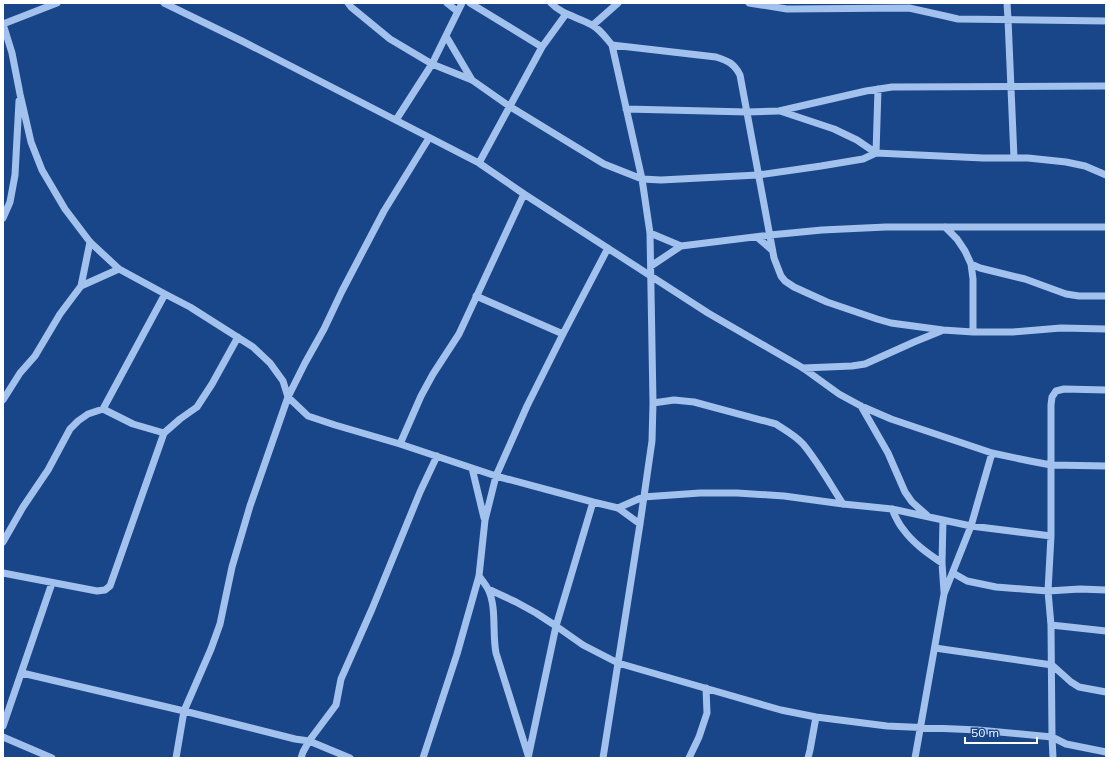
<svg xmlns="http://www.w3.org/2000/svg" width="1109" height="761" font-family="Mulish,sans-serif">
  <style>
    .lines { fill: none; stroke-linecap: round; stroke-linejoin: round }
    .minor { stroke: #a2c1ed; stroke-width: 7 }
  </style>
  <rect width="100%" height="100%" fill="#194589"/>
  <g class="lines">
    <path class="minor" d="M57,3L3,24L12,53L20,94L31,142L42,170L65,209L90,242L119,269L165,294L190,307L253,347L270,363L283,381L288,397L308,416L335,425L400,444L496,476L593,502L618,508L640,524
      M164,3L242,41L479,163L524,194L708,313L803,368L839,394L861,406L891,419L992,453L1030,461L1051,465L1106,466
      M348,3L351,7L390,39L432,64L472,80L509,106L604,164L642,179L661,180L758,175L821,166L863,159L876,153L983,158H1028L1066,162L1085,166L1106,175
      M447,3L457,11
      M470,3L542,47
      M551,3C562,15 578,17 592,25C600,29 606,38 612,45L642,179L650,233L653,403L652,441L640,524L603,758
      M749,3L787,9L909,8L945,16L958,19L1106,21
      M1007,3L1008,19L1014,158
      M593,25L618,3
      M446,36L472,80
      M612,45L716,57C728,61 734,63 740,75L774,258L781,276L785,281L794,287L827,302L877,319L891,323L943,330L973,332H1013L1061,328L1106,329
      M626,109L747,112L779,111L866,91L892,87L1106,86
      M780,111L834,129L857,140L876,153
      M396,120L432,64L462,3
      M876,153L878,89
      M479,163L542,47L566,14
      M3,218L10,202L15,175L19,101
      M945,227L957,239L965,251L971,264L973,279V332
      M650,233L681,246
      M757,237L772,250
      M971,264L980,268L1025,279L1066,294L1079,296H1106
      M651,266L681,246L770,235L822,230L886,227H1106
      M81,286L119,269
      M476,296L563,334
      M803,368L852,366L865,364L914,342L941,331
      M3,400L20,373L35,356L60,314L81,286L90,242
      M653,403L674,400L694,402L776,424C785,430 796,436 803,444C818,462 830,484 843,504
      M861,406L888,453L905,492L912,502L929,517
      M103,409L133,424L164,433L180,419L197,407L212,384L238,337
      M400,444L421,396L433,374L459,334L524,194
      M472,468L484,518
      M618,508L643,497L700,493H737L784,496L843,504L892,509L971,526L1051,536
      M892,509C895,516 898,523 903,529C913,543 927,553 942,563
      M943,520L942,563L944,592
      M3,542L23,507L48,470L70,429L78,421L88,414L103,409L165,294
      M3,573L97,591L105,590L110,586L164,433
      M953,573L967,581L996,587L1048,591L1080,589L1106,590
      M479,576C482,580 486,585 488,589C497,607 492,633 496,653L528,755
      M488,589L516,602L536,613L556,626L583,645L618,663L781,710L816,717L887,726L978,730L1052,737L1066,744L1106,752
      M1051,625L1106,631
      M935,648L1052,665L1071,682L1079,687L1106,692
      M22,673L184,711L295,739L309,741L350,758
      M3,726L52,583
      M3,737L52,758
      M176,758L184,711L211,649L220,624L232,567L250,506L288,397L305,363L324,329L342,291L384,211L429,138
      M301,758L303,752L309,741L336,705L341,679L372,609L420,492L437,456
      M423,758L457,654L479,576L485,520L496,476L527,406L563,334L608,248
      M528,758L556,626L593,502
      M689,758L699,737L707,713L706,688
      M808,758L810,750L816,717
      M915,758L944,594L971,526L992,453
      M1053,758L1052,737L1051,625L1048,591L1051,536V405L1052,397L1056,391L1064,389L1106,390"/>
  </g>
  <rect width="1109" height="761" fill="none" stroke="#ffffff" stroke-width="8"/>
  <path d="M965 737v6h72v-6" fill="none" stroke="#ffffff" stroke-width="2"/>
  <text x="971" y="737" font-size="12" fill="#ffffff" stroke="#194589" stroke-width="3" paint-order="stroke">50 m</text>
</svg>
